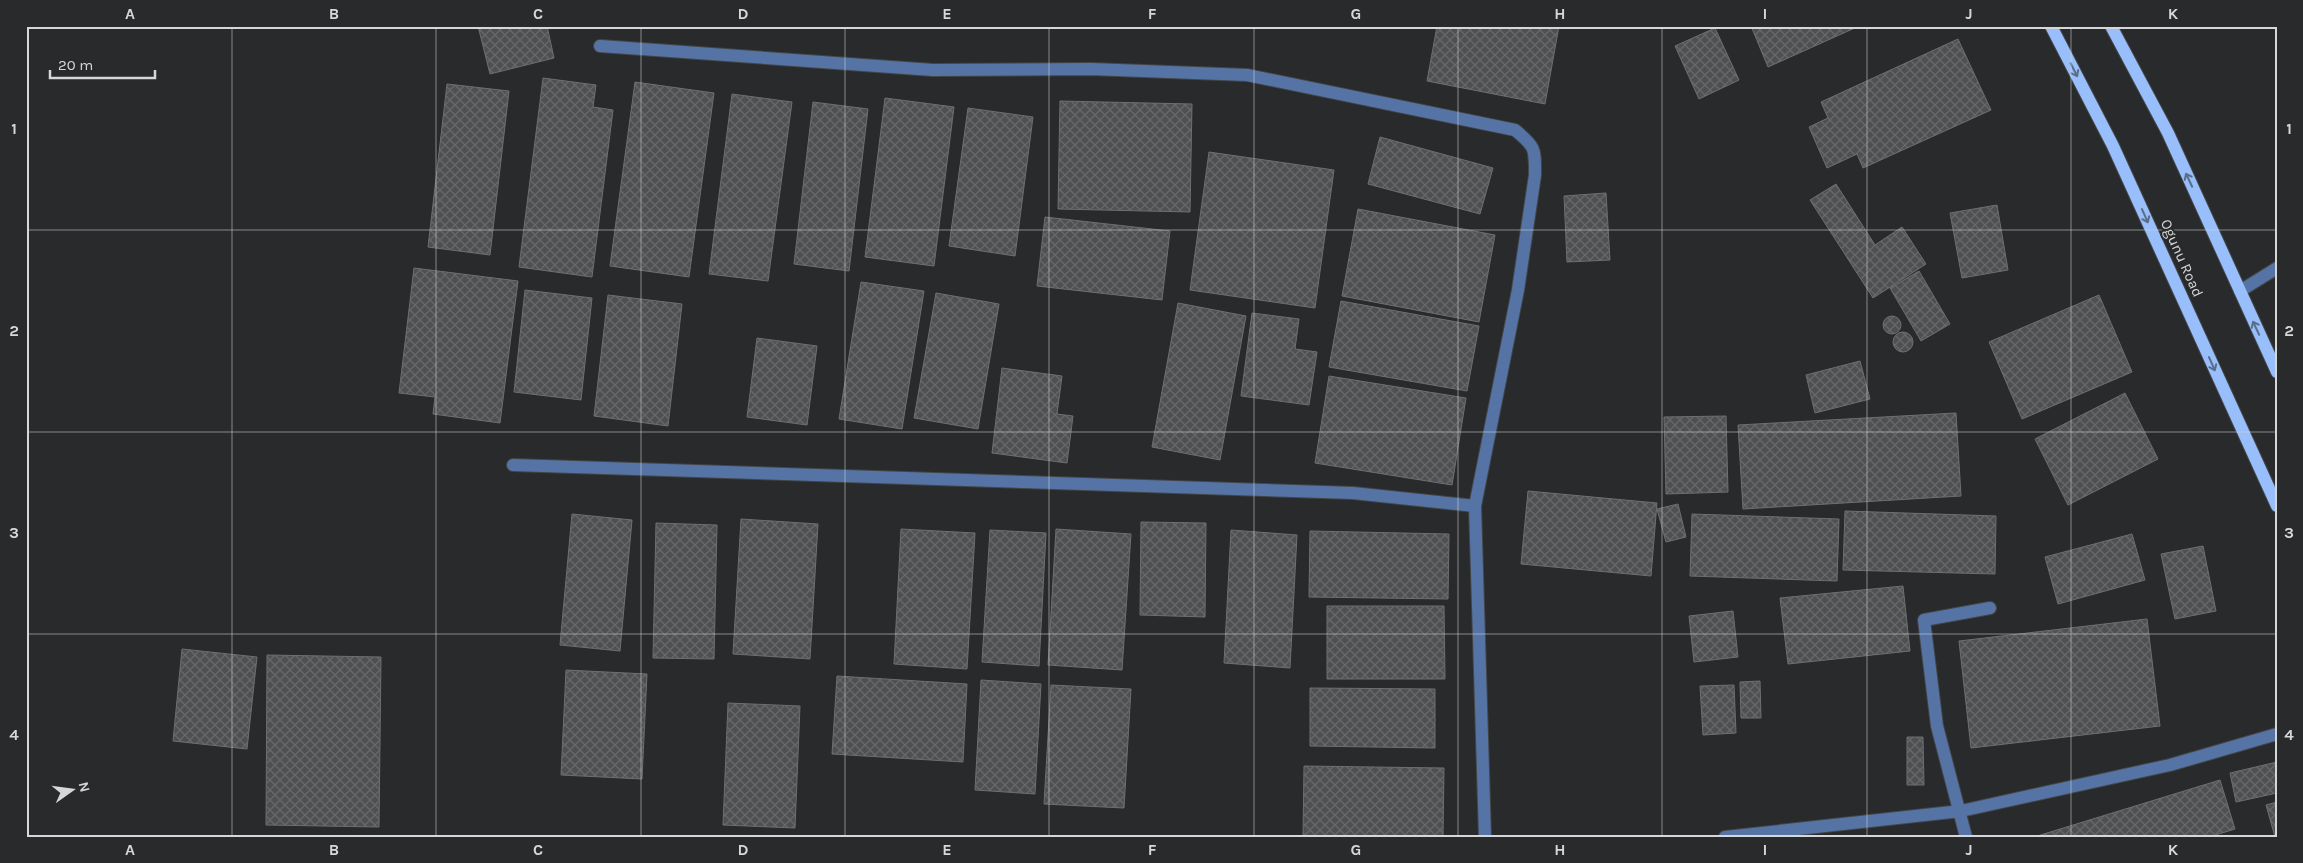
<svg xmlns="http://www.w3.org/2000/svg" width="2303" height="863" font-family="Karla,sans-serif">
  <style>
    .building { fill: url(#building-cross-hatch); stroke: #6d6f72 }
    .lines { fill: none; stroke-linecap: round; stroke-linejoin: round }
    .minor-casing { stroke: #444648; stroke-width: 14 }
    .major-casing { stroke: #444648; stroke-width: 14 }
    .minor { stroke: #5574a5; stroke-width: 12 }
    .major { stroke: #98befb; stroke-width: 12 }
    .oneway { stroke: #5a6d89 }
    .grid { fill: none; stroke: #d6d7d9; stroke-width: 1; stroke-opacity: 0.55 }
    .labels { text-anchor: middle; stroke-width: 4; stroke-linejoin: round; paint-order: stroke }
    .street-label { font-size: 15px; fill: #d6d7d9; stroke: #282a2c }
    .neatline { fill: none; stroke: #d6d7d9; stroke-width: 2 }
    .grid-label { font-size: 16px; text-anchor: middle; font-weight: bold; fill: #d6d7d9 }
  </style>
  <defs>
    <pattern id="building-cross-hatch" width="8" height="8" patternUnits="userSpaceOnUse" patternTransform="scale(1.25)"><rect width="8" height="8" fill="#4e5052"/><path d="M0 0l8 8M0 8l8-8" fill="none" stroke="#67686a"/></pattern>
  </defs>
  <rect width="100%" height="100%" fill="#282a2c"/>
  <path class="building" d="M478,26H547L554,58L490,74Z
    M1437,26H1559L1545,104L1427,81Z
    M1751,26H1857V27L1768,67Z
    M1715,28L1739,80L1699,99L1675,46Z
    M1958,39L1991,110L1863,168L1857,154L1827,168L1809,127L1828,118L1821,102Z
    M543,78L596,85L593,107L613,110L592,277L519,267Z
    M635,82L714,93L689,277L610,266Z
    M447,84L509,91L490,255L428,247Z
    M732,94L792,102L768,281L709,274Z
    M885,98L954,107L934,266L865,257Z
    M1060,101L1192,104L1190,212L1058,209Z
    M813,102L868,109L849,271L794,264Z
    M968,108L1033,117L1015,256L949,246Z
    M1380,137L1493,168L1480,214L1368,184Z
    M1209,152L1334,170L1315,308L1190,290Z
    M1836,184L1875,245L1902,227L1926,264L1873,298L1810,200Z
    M1606,193L1610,260L1567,262L1564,196Z
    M1997,205L2008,270L1962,278L1950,213Z
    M1358,209L1495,235L1479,322L1342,296Z
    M1045,217L1170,231L1162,300L1037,286Z
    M414,268L518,281L500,423L433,414L435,397L399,393Z
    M1919,271L1950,324L1921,341L1890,288Z
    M861,282L924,291L902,429L839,419Z
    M525,290L592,298L581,400L514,392Z
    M936,293L999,304L978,429L914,418Z
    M608,295L682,304L668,426L594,416Z
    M2099,295L2132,372L2022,419L1989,342Z
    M1341,301L1479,326L1467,391L1329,367Z
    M1178,303L1246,316L1220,460L1152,447Z
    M1252,313L1299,319L1295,349L1317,352L1309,405L1241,396Z
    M1883 325a9 9 0 1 1 18 0a9 9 0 1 1-18 0Z
    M1893 342a10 10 0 1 1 20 0a10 10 0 1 1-20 0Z
    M757,338L817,346L807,425L747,417Z
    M1860,361L1870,399L1815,413L1806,375Z
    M1002,368L1062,376L1057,414L1073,416L1067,463L992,453Z
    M1329,376L1466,398L1452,485L1315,463Z
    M2125,393L2158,459L2068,505L2035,439Z
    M1956,413L1961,496L1743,509L1738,425Z
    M1726,416L1728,492L1666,494L1664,417Z
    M1528,491L1657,503L1651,576L1521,564Z
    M1678,504L1686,537L1666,542L1657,509Z
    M1845,511L1996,516L1995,574L1843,570Z
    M572,514L632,520L620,651L560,645Z
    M1692,514L1839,519L1837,581L1690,576Z
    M741,519L818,524L810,659L733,654Z
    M1141,522L1206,523L1205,617L1140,615Z
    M656,523L717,525L714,659L653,658Z
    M901,529L975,533L967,669L894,664Z
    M1056,529L1131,534L1122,670L1048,665Z
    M990,530L1046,533L1039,666L982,662Z
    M1231,530L1297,535L1290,668L1224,663Z
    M1310,531L1449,534L1448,599L1309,597Z
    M2132,534L2145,580L2058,604L2045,557Z
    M2203,546L2216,611L2175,619L2161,554Z
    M1903,586L1910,651L1788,664L1780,598Z
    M1327,606H1444L1445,679H1327Z
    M1733,611L1738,657L1694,662L1689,616Z
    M2147,619L2160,726L1971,748L1959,641Z
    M182,649L257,657L247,749L173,741Z
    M267,655L381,657L379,827L266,825Z
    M566,670L647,674L642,779L561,775Z
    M837,676L967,684L963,762L832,754Z
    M981,680L1041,684L1035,794L975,790Z
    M1760,681L1761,718H1741L1740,682Z
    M1051,685L1131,689L1124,808L1044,804Z
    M1734,685L1736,733L1703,735L1700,686Z
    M1310,688L1435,689V748L1310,746Z
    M728,703L800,706L795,828L723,825Z
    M1907,737H1923L1924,785H1907Z
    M2277,762V793L2236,802L2230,773Z
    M1304,766L1444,768L1443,837H1303Z
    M2220,780L2235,829L2209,837H2034Z
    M2277,802V837H2275L2266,805Z"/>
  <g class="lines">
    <g class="minor-casing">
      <path id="minor" d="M600,46L933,70L1091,69L1247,75L1515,130C1536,147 1535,149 1535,175L1518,290L1475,506L1485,837
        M2240,291L2277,268
        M513,465L1353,493L1475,506
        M1725,837L1961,811L2170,765L2277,734
        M1966,837L1937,726L1924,620L1990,608"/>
    </g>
    <g class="major-casing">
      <path id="major" d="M2051,26L2113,146L2277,506
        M2111,26L2168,133L2277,372"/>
    </g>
    <use href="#minor" class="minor"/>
    <use href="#major" class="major"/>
  </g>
  <defs><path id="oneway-shaft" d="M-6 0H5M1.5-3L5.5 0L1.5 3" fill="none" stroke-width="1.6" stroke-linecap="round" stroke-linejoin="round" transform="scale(1.25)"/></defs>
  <g class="oneway">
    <use href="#oneway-shaft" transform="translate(2074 70) rotate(63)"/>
    <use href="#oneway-shaft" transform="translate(2189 180) rotate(-115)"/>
    <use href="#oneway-shaft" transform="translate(2145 216) rotate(66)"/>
    <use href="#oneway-shaft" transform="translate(2256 328) rotate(-115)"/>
    <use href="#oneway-shaft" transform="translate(2212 364) rotate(66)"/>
  </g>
  <path class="grid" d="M232,26V837M436,26V837M641,26V837M845,26V837M1049,26V837M1254,26V837M1458,26V837M1662,26V837M1867,26V837M2071,26V837M26,230H2277M26,432H2277M26,634H2277"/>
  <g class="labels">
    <g class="street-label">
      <text transform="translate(2182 258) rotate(66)" y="5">Ogunu Road</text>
    </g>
  </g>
  <rect width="2303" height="863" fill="none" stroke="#282a2c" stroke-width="55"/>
  <g transform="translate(72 790) rotate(76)" stroke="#282a2c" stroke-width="4" paint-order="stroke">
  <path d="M0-4L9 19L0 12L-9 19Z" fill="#d6d7d9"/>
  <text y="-8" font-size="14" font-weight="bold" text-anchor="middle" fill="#d6d7d9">N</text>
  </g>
  <path d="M50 70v8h105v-8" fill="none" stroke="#d6d7d9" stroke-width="2.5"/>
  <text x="58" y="70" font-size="15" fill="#d6d7d9" stroke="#282a2c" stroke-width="4" paint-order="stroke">20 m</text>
  <rect x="28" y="28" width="2248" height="808" class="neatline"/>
  <g class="grid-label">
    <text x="130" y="19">A</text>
    <text x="334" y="19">B</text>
    <text x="538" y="19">C</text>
    <text x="743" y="19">D</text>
    <text x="947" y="19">E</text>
    <text x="1152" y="19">F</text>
    <text x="1356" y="19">G</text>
    <text x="1560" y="19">H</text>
    <text x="1765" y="19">I</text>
    <text x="1969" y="19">J</text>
    <text x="2173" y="19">K</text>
    <text x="14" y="134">1</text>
    <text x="2289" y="134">1</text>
    <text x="14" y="336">2</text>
    <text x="2289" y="336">2</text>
    <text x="14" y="538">3</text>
    <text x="2289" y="538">3</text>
    <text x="14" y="740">4</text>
    <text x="2289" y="740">4</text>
    <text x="130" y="855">A</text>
    <text x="334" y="855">B</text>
    <text x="538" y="855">C</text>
    <text x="743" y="855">D</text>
    <text x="947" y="855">E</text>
    <text x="1152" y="855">F</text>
    <text x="1356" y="855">G</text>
    <text x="1560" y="855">H</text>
    <text x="1765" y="855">I</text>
    <text x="1969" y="855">J</text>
    <text x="2173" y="855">K</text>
  </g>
</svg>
